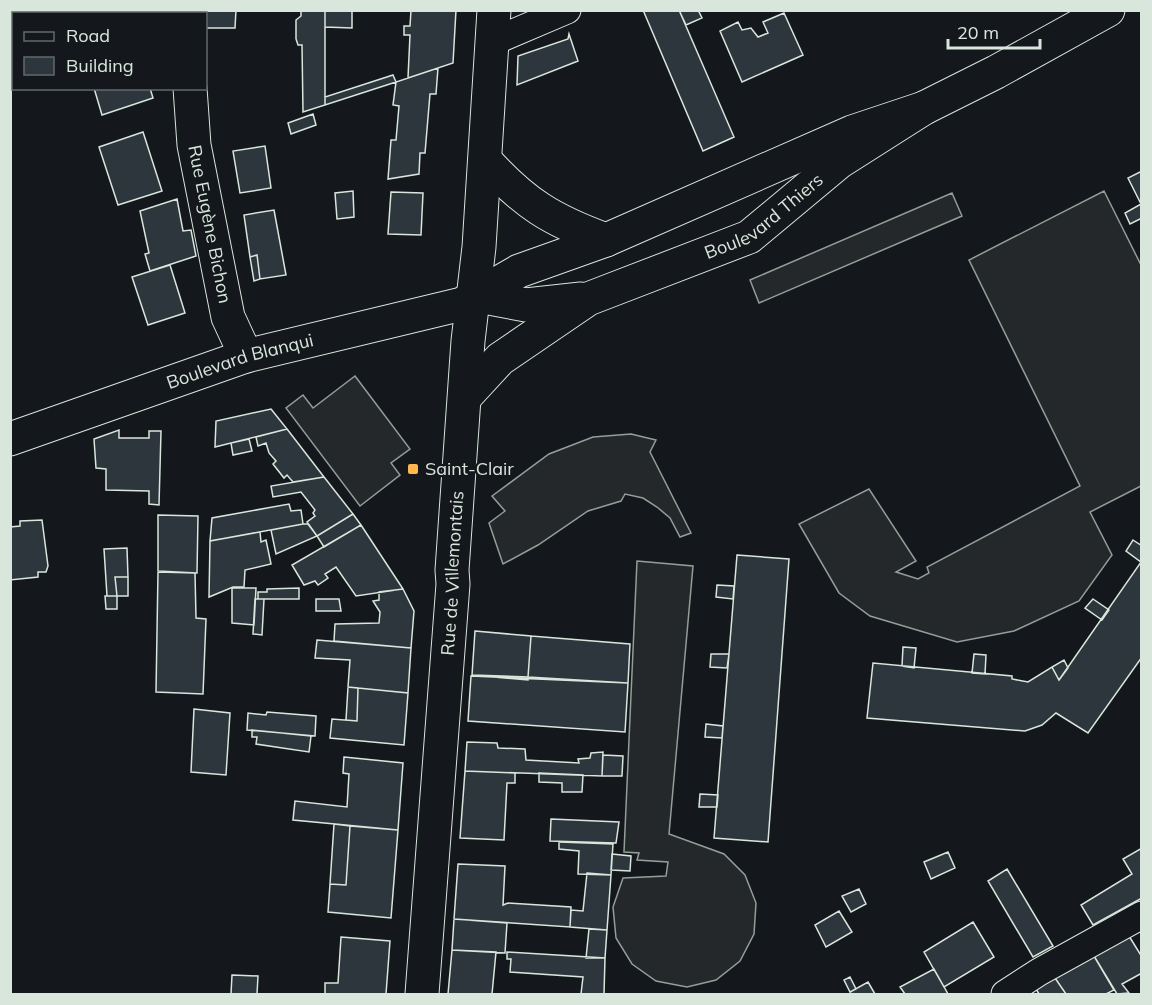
<svg xmlns="http://www.w3.org/2000/svg" width="1152" height="1005" font-family="Mulish,sans-serif">
  <style>
    .parking { fill: #24282b; stroke: #939e99; stroke-width: 1.5 }
    .building { fill: #2c363c; stroke: #d8e6dc; stroke-width: 1.5 }
    .lines { fill: none; stroke-linecap: round; stroke-linejoin: round }
    .street-casing { stroke: #d8e6dc; stroke-width: 29 }
    .secondary-casing { stroke: #d8e6dc; stroke-width: 35 }
    .primary-casing { stroke: #d8e6dc; stroke-width: 35 }
    .street { stroke: #14181c; stroke-width: 27 }
    .secondary { stroke: #14181c; stroke-width: 33 }
    .primary { stroke: #14181c; stroke-width: 33 }
    .poi-dot { fill: #ffb74d; stroke: #14181c; stroke-width: 2 }
    .labels { text-anchor: middle; stroke-width: 4.5; stroke-linejoin: round; paint-order: stroke }
    .street-label { font-size: 18px; fill: #d8e6dc; stroke: #14181c }
    .poi-label { font-size: 18px; fill: #d8e6dc; stroke: #14181c; text-anchor: start }
  </style>
  <rect width="100%" height="100%" fill="#14181c"/>
  <path class="parking" d="M1104,191L1142,267L1141,486L1090,512L1112,555L1079,601L1014,631L957,642L870,616L839,593L799,524L869,489L916,561L896,572L918,579L929,573L927,567L1080,486L969,260Z
    M952,193L962,216L759,303L750,280Z
    M355,376L410,449L391,463L400,475L360,506L286,408L303,395L313,408Z
    M631,434L656,440L650,452L691,533L680,537L670,518L657,507L643,498L625,494L621,501L588,511L538,545L503,564L489,523L505,511L492,496L549,454L593,437Z
    M637,561L693,566L669,834L724,854L745,875L756,903L754,934L740,961L716,980L687,987L656,981L632,964L616,938L613,907L623,878L666,876L668,862L637,860L639,853L624,852Z"/>
  <path class="building" d="M105,10H155L156,14H106Z
    M204,10H236L235,28H206Z
    M301,10H325V105L303,112L302,45H298L296,39V20L301,16Z
    M325,10H352V28L325,27Z
    M411,10H456L453,63L408,78L410,35H404V26H410Z
    M643,10H679L734,137L703,151Z
    M679,10H698L702,18L686,25Z
    M784,13L803,55L742,82L720,31L738,22L742,30L751,28L758,37L768,33L763,22Z
    M569,34L578,61L517,85L518,56L568,39Z
    M438,68L436,94H430L425,153H420L419,174L388,179L391,140H396L399,106L393,105L396,82Z
    M393,75L396,82L325,105V97Z
    M94,88H150L153,98L102,115Z
    M313,114L316,125L291,134L288,123Z
    M143,132L162,191L118,205L99,147Z
    M265,146L271,188L240,193L233,151Z
    M1142,171V206L1128,178Z
    M353,191L354,217L337,219L335,193Z
    M391,192L423,193L421,235L388,234Z
    M177,199L183,231L191,230L196,256L150,271L145,254L149,253L140,211Z
    M1141,204L1142,218L1130,224L1125,213Z
    M274,210L286,275L260,279L257,255L250,257L244,215Z
    M257,255L260,279L254,281L250,257Z
    M170,265L185,313L148,325L132,277Z
    M271,409L287,429L215,447L216,421Z
    M287,429L324,477L293,482L287,475L284,478L273,464L276,461L269,453L266,443L258,446L256,437Z
    M119,430V438H149V431H161L159,505L149,504V491L106,490V469L96,468L94,439Z
    M249,439L252,451L233,455L231,443Z
    M324,477L353,514L317,536L307,522L315,516L313,513L315,510L301,492L273,497L271,486Z
    M289,504L291,511L301,510L303,524L210,541L212,518Z
    M353,514L361,525L324,547L317,536Z
    M158,515L198,516L197,573L158,571Z
    M42,520L48,566L46,572H38V577L10,580V527L20,526V521Z
    M303,524H308L317,536L276,554L271,530Z
    M361,525L403,589L356,596L336,567L325,574L328,578L318,585L315,581L304,585L292,565Z
    M260,532L261,542L266,540L271,564L245,570L244,587H233L209,597L210,541Z
    M1133,540L1142,546L1141,562L1126,551Z
    M127,548L128,577H115L117,596H107L104,549Z
    M737,555L789,559L768,842L714,838Z
    M1141,562L1142,657L1088,733L1056,713L1042,725L1025,731L867,718L873,663L1012,676V679L1028,682L1052,667L1059,680Z
    M158,572L195,573L196,618L206,619L203,694L156,692Z
    M115,577H128V596H117Z
    M717,585L734,586L733,599L716,597Z
    M232,588H256L254,625L232,623Z
    M299,588V599H258V592H267V589Z
    M403,589L414,611L411,648L334,641L335,624L379,623L380,612L373,601L379,600V592Z
    M105,596H117V609H106Z
    M255,599H264L262,635L253,634Z
    M316,599H339L341,611H316Z
    M1093,599L1109,610L1102,620L1085,608Z
    M475,631L531,636L528,677L472,675Z
    M531,636L630,644L628,683L528,677Z
    M317,640L411,648L408,693L348,687L350,660L315,658Z
    M903,647L916,648L914,668L902,666Z
    M711,654H729L727,668L710,667Z
    M974,654L986,655L985,674L972,673Z
    M1064,660L1068,668L1059,680L1052,667Z
    M472,675L528,677V680Z
    M471,676L628,683L625,732L468,721Z
    M348,687L358,688L357,721L346,720Z
    M358,688L408,693L404,745L330,738L332,719L357,721Z
    M194,709L230,713L226,775L191,772Z
    M267,712L316,716L315,736L247,730L248,713L266,715Z
    M706,724L723,726L722,738L705,737Z
    M252,730L311,736L309,752L256,744L257,737H252Z
    M467,742L497,743L498,748L525,749L526,760L579,763L578,759L590,758L591,753L603,752L602,776L465,771Z
    M603,755L623,756L622,776H602Z
    M344,757L403,763L398,830L293,820L295,801L347,807L349,774L343,773Z
    M465,771L515,773V783H507L504,840L460,838Z
    M539,773L583,775L582,792H562V783L539,782Z
    M700,794L718,795L717,807H699Z
    M551,819L619,822L616,843L550,841Z
    M334,824L350,826L346,885L330,884Z
    M350,826L398,830L391,918L328,912L330,884L346,885Z
    M559,842L613,844L611,875L578,874L579,851L559,849Z
    M1142,848V898L1093,925L1081,905L1132,874L1123,859Z
    M948,852L955,868L931,879L924,862Z
    M612,854L631,856L630,871L611,870Z
    M458,864L505,866L503,905L508,903L571,907L570,927L454,919Z
    M1007,869L1053,946L1033,957L988,881Z
    M587,873L611,875L607,930L570,927L571,910L583,911Z
    M859,889L866,904L851,912L842,896Z
    M839,911L852,932L826,947L815,925Z
    M454,919L507,923L505,953L452,950Z
    M973,922L994,957L944,987L924,952Z
    M589,929L607,930L605,958H586Z
    M1129,936L1142,957V973L1122,984L1129,993L1117,994L1094,956Z
    M341,937L390,941L386,994H325V983H338Z
    M452,950L496,952L492,994H448Z
    M507,952L605,958L604,994H581L583,977L510,972L511,959H507Z
    M1094,956L1114,990L1106,994H1066L1055,978Z
    M934,969L948,994H905L900,987Z
    M232,975L258,976L257,994H231Z
    M850,977L856,989L850,992L844,980Z
    M1055,978L1066,994H1039L1036,989Z
    M868,982L875,994H851L850,992Z"/>
  <g class="lines">
    <g class="street-casing">
      <path id="street" d="M492,42L567,10
        M1005,994L1039,972L1142,915"/>
    </g>
    <g class="secondary-casing">
      <g id="secondary">
        <path d="M185,10V14"/>
        <path id="s1" d="M190,88L194,145L228,317L246,356"/>
        <path d="M485,160C524,203 551,220 606,240"/>
        <path d="M473,295L526,305L581,299"/>
        <path id="s2" d="M465,397L500,359L588,299L749,237L839,162L924,108L996,72L1108,10"/>
        <path id="s3" d="M10,439L246,356L462,304L519,271L606,240L852,132L924,108"/>
      </g>
    </g>
    <g class="primary-casing">
      <g id="primary">
        <path id="s4" d="M422,994L453,584L452,570L468,341L479,247L494,10"/>
      </g>
    </g>
    <use href="#street" class="street"/>
    <use href="#secondary" class="secondary"/>
    <use href="#primary" class="primary"/>
  </g>
  <rect class="poi-dot" x="407" y="463" width="12" height="12" rx="3"/>
  <g class="labels">
    <g class="street-label">
      <text dy="6" stroke="none"><textPath href="#s2" startOffset="354">Boulevard Thiers</textPath></text>
      <text dy="6" stroke="none"><textPath href="#s1" startOffset="138">Rue Eugène Bichon</textPath></text>
      <text dy="6" stroke="none"><textPath href="#s3" startOffset="243">Boulevard Blanqui</textPath></text>
      <text dy="6" stroke="none"><textPath href="#s4" startOffset="422">Rue de Villemontais</textPath></text>
    </g>
    <g class="poi-label">
      <text x="425" y="475">Saint-Clair</text>
    </g>
  </g>
  <rect width="1152" height="1005" fill="none" stroke="#d8e6dc" stroke-width="24"/>
  <rect x="12" y="12" width="195" height="78" fill="#14181c" stroke="#626a69" stroke-width="1.5"/>
  <rect x="24" y="32" width="30" height="9" fill="#14181c" stroke="#626a69" stroke-width="1.5"/>
  <text x="66" y="42" font-size="18" fill="#d8e6dc">Road</text>
  <rect x="24" y="57" width="30" height="18" fill="#2c363c" stroke="#626a69" stroke-width="1.5"/>
  <text x="66" y="72" font-size="18" fill="#d8e6dc">Building</text>
  <path d="M948 39v9h92v-9" fill="none" stroke="#d8e6dc" stroke-width="3"/>
  <text x="957" y="39" font-size="18" fill="#d8e6dc" stroke="#14181c" stroke-width="4.5" paint-order="stroke">20 m</text>
</svg>
